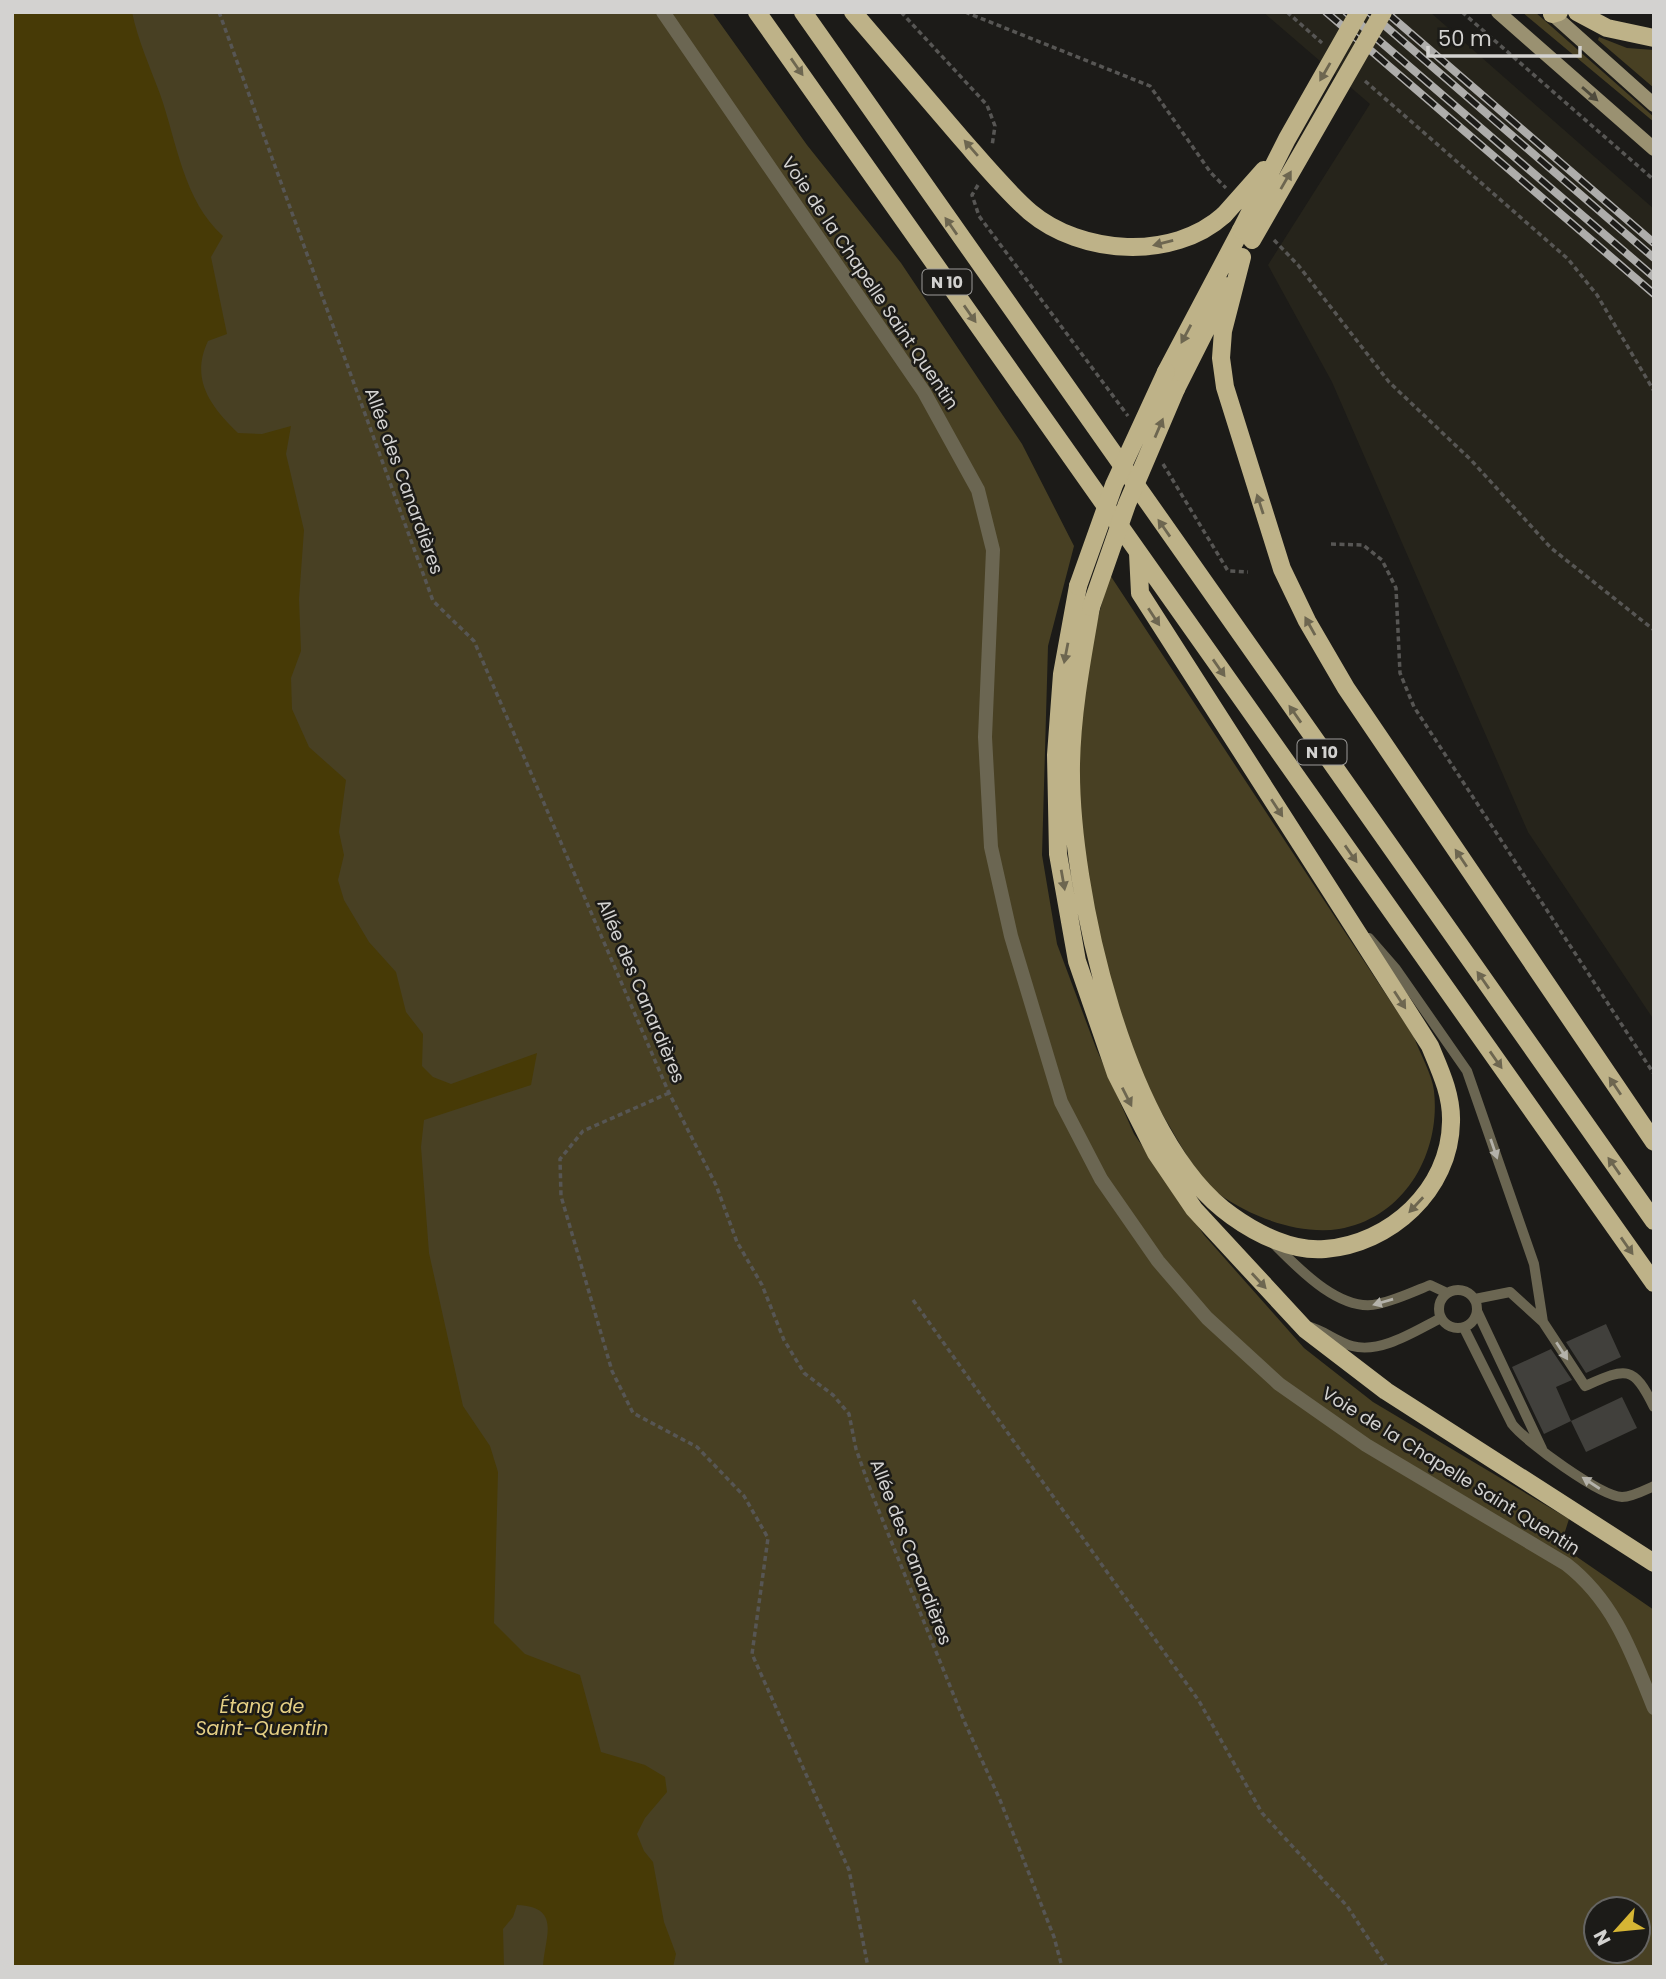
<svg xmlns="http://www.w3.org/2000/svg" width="1666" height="1979" font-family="Poppins,sans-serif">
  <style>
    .built { fill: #26241b }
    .green { fill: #484023; fill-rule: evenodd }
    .water { fill: #473a06 }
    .building { fill: #41403c }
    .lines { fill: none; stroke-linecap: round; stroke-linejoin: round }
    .path { stroke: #575654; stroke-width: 3.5; stroke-dasharray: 5 3.5; stroke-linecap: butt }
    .lane { stroke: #6b6652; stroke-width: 10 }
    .street { stroke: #6b6652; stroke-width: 14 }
    .secondary { stroke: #9a9171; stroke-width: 14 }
    .primary { stroke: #beb288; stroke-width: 18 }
    .rail-casing { stroke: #aeadab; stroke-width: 8 }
    .rail { stroke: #1c1b18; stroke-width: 5; stroke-dasharray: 16; stroke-linecap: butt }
    .primary-bridge { stroke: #beb288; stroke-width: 18 }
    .oneway { fill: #6d6650 }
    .oneway2 { fill: #4e4a3c }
    .oneway3 { fill: #b4b2aa }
    .labels { text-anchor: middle; stroke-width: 5; stroke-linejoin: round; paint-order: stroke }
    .shield { fill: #1c1b18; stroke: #9c9b99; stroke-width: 2 }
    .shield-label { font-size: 16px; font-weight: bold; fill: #d3d2d0 }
    .street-label { font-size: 18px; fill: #d3d2d0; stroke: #1c1b18 }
    .water-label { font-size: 19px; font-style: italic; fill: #e5cf84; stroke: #1c1b18 }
  </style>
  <rect width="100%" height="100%" fill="#1c1b18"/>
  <path class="built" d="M1263,12H1430L1654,209V1020L1528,832L1332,382L1268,265L1370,104Z"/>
  <path class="green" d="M12,12H712L807,145L901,263L1022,444L1074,546L1048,646L1042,855L1057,944L1096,1048L1134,1134L1204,1235L1304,1348L1373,1402L1569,1519L1562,1541L1519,1517L1654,1610V1967H12ZM1596,1909H1638V1951H1596Z
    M1522,12H1535L1654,117V122Z
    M1599,37L1627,48L1654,50V88L1598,40Z
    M1110,575L1414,1037C1420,1054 1432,1074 1434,1091C1441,1154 1404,1218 1339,1229C1299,1235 1251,1217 1219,1194C1198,1179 1178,1140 1164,1117C1095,997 1065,842 1080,704C1085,660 1098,617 1110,575Z"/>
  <path class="water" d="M12,12H132C138,41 150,67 160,94C177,142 183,200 223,236L211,257L227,334L208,341C190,379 210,406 238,433L262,434L291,426L286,454L304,530L299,599L301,651L291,678L292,709L309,747L346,780L339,832L344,855L338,880L344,900L369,942L396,972L406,1012L423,1034L422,1066L433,1077L451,1084L537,1053L531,1085L424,1120L421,1147L429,1253L463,1406L490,1446L498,1472L494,1623L525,1654L580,1675L601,1752L645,1765L665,1777L667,1792L645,1818L637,1834L644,1851L653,1862L664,1922L676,1954L673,1967H543C544,1938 563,1907 517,1905L513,1917L503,1929L504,1967H12Z"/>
  <path class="building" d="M1606,1324L1621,1357L1586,1373L1566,1342Z
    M1551,1349L1572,1380L1556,1387L1571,1421L1544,1434L1512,1367Z
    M1622,1397L1637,1428L1586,1452L1571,1421Z"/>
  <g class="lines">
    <path class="path" d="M219,12L433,601L474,641L669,1093L716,1185L737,1242L762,1285L784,1340L804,1373L833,1395L849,1414L856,1449L872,1494L965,1723L1000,1800L1054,1937L1062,1967
      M901,12L987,105L995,126L992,146
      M965,12L1150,86L1211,173L1226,188
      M1287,12L1322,43
      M1462,12L1654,180
      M1365,81L1568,259L1597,295L1654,391
      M978,185L972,195L979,216L1128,416
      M1274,240L1298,265L1389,382L1471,460L1551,548L1654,630
      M1163,464L1228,571L1248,572
      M1331,544L1363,545L1382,560L1396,588L1400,673L1414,707L1654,1074
      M669,1093L583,1131L560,1159L561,1196L612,1371L633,1413L697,1447L744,1496L768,1538L752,1654L849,1870L868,1967
      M913,1300L1199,1701L1262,1813L1347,1906L1387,1967"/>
    <path class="lane" d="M1369,938L1396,969L1467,1071L1534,1264L1543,1322L1585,1386C1626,1368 1633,1364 1654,1407
      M1273,1243C1298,1268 1340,1313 1378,1304C1396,1300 1413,1292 1430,1285L1447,1293
      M1439 1309a19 19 0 1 1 38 0a19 19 0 1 1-38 0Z
      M1475,1299L1510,1292L1543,1322
      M1477,1311L1542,1449
      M1306,1326C1324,1330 1335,1341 1352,1346C1381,1354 1415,1331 1441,1318
      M1464,1328L1512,1424C1526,1442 1600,1496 1622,1497C1632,1497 1645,1490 1654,1486"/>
    <path class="street" d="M663,12L924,392L978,490L993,550L985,737L991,847L1011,936L1061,1102L1101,1179L1158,1261L1207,1318L1279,1384L1366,1445L1566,1564C1614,1601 1632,1653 1654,1708"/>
    <path class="secondary" d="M1498,12L1654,149
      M1550,12L1654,105"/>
    <path class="primary" d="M757,12L1654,1283
      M803,12L1654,1221
      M853,12C889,54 925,96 961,138C983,163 1005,190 1030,212C1081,255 1173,261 1224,215
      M1577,12L1607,28L1654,38
      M1552,14L1559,12
      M1242,257L1223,331L1221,358L1225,387L1282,569L1307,621L1346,688L1654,1142
      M1166,372L1241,230
      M1176,389L1228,286
      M1078,586L1062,674L1056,755L1058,854L1077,961L1116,1074L1156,1153L1194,1209L1305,1329L1386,1391L1654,1563
      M1091,607C1082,659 1072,711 1071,764C1069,887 1125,1142 1232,1216C1257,1234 1293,1252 1325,1249C1390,1244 1450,1190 1451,1122C1452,1095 1440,1070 1430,1046L1140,593L1138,553"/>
    <g class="rail-casing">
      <path id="rail" d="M1326,12L1654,294
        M1346,12L1654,277
        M1369,12L1654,258
        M1386,12L1654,243"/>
    </g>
    <use href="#rail" class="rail"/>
    <path class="primary-bridge" d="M1224,215L1264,170
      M1241,230L1287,139L1359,12
      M1252,240L1383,12
      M1078,586L1114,485L1166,372
      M1091,607L1127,504L1176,389"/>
  </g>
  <defs><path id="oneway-solid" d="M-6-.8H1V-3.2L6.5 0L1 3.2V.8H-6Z" transform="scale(1.75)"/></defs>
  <g class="oneway">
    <use href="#oneway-solid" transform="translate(797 67) rotate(55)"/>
    <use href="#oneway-solid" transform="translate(1325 72) rotate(120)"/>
    <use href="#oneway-solid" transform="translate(971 148) rotate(-131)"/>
    <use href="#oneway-solid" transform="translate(1286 180) rotate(-60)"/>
    <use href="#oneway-solid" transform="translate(951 226) rotate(-125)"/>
    <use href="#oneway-solid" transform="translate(1163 243) rotate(166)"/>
    <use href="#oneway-solid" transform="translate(970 314) rotate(55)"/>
    <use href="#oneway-solid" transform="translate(1186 334) rotate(118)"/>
    <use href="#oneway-solid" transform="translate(1159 428) rotate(-67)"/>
    <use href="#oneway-solid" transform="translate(1260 504) rotate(-108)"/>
    <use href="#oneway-solid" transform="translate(1164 528) rotate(-125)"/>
    <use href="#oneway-solid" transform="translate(1154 617) rotate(57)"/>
    <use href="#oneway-solid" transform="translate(1310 626) rotate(-119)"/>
    <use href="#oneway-solid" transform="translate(1066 653) rotate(101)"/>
    <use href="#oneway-solid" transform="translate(1219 668) rotate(55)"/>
    <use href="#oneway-solid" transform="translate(1295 714) rotate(-125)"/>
    <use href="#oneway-solid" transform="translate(1277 808) rotate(57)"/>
    <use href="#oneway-solid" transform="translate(1351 854) rotate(55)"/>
    <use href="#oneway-solid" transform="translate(1461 858) rotate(-124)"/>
    <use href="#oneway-solid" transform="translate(1063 880) rotate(80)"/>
    <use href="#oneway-solid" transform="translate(1483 980) rotate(-125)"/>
    <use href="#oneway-solid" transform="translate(1400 1000) rotate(57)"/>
    <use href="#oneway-solid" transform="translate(1496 1060) rotate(55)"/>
    <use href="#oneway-solid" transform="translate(1615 1086) rotate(-124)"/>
    <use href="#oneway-solid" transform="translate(1127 1097) rotate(63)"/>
    <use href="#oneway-solid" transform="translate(1614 1166) rotate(-125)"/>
    <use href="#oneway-solid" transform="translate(1416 1205) rotate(133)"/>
    <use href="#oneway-solid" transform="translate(1627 1246) rotate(55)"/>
    <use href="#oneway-solid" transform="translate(1259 1281) rotate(47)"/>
  </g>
  <use class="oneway2" href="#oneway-solid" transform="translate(1590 94) rotate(41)"/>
  <g class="oneway3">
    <use href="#oneway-solid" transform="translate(1494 1149) rotate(71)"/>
    <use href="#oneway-solid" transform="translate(1383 1302) rotate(164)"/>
    <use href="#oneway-solid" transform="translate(1562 1351) rotate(57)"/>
    <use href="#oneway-solid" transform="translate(1591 1483) rotate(-147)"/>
  </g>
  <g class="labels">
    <g class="shield">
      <rect x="922.5" y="269.5" width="49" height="25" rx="5"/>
      <rect x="1297.5" y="739.5" width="49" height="25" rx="5"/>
    </g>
    <g class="shield-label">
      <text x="947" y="288">N 10</text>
      <text x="1322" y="758">N 10</text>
    </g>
    <g class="street-label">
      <text transform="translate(870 283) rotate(56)" y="6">Voie de la Chapelle Saint Quentin</text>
      <text transform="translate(404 481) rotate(70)" y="6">Allée des Canardières</text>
      <text transform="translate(641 991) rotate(67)" y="6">Allée des Canardières</text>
      <text transform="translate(1451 1471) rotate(32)" y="6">Voie de la Chapelle Saint Quentin</text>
      <text transform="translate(911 1552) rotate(69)" y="6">Allée des Canardières</text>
    </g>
    <g class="water-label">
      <text x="262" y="1713">Étang de<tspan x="262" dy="22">Saint-Quentin</tspan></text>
    </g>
  </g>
  <rect width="1666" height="1979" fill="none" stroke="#d3d2d0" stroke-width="28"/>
  <g transform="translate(1617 1930) rotate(243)"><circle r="33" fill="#1c1b18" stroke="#656462" stroke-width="2"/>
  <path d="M0-5L12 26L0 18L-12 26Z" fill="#d6b534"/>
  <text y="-10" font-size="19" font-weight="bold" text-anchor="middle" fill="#d3d2d0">N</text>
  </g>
  <path d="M1428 46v10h152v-10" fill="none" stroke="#d3d2d0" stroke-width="3.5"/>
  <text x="1438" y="46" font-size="21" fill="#d3d2d0" stroke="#1c1b18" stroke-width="5" paint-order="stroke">50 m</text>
</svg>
